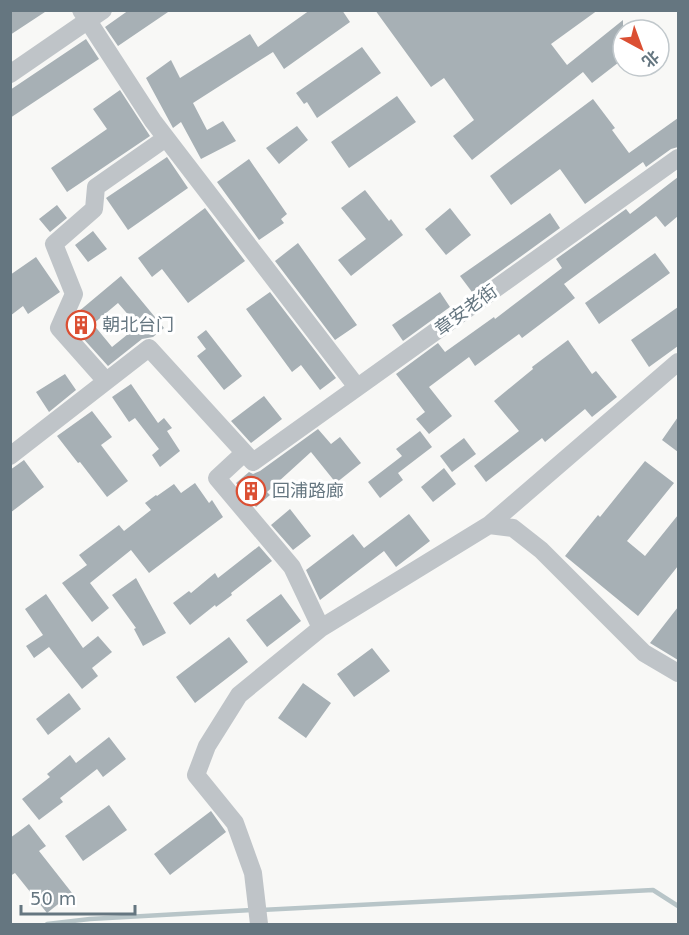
<svg xmlns="http://www.w3.org/2000/svg" width="689" height="935" font-family="'DejaVu Sans','Noto Sans SC',sans-serif">
  <style>
    .lines { fill: none; stroke-linecap: round; stroke-linejoin: round }
    .stream { stroke: #b8c5c8; stroke-width: 4.5 }
    .building { fill: #a7b0b5; fill-rule: evenodd }
    .minor { stroke: #bfc4c8; stroke-width: 18 }
    .labels { text-anchor: middle; stroke-width: 6; stroke-linejoin: round; paint-order: stroke }
    .street-label { font-size: 18px; fill: #657680; stroke: #fff }
    .poi-label { font-size: 18px; fill: #657680; stroke: #fff; text-anchor: start }
  </style>
  <rect width="100%" height="100%" fill="#f8f8f6"/>
  <g class="lines">
    <path class="stream" d="M261,910L653,890L678,906
      M47,924L90,919L252,910"/>
  </g>
  <path class="building" d="M10,10H48L10,35Z
    M129,10H171L118,46L105,27Z
    M310,10H342L350,22L284,69L273,52L193,103L207,130L223,121L236,141L201,159L181,122L173,128L146,78L171,60L180,78L250,34L258,47Z
    M375,10H598L551,44L567,65L623,20V59L592,83L583,72L472,160L453,136L474,120L444,78L431,87Z
    M86,39L99,59L10,118V90Z
    M362,47L381,73L317,118L307,102L304,104L296,93Z
    M120,90L150,136L67,192L51,168L107,129L93,109Z
    M397,96L416,122L349,168L331,142Z
    M593,99L615,128L612,130L629,153L678,118V147L671,149L646,167L643,162L585,204L560,169L511,205L490,176Z
    M297,126L308,140L279,164L266,148Z
    M167,157L188,188L128,230L106,198Z
    M249,159L287,214L281,219L284,223L259,240L217,182Z
    M678,177V216L665,227L656,216L564,284L575,298L522,338L519,334L475,366L469,357L429,387L452,416L429,434L416,419L425,412L396,374L438,343L445,352L494,317L495,319L562,268L556,259L626,209L630,214Z
    M365,190L389,221L391,219L403,235L351,276L338,260L366,239L341,208Z
    M57,205L67,218L50,232L39,219Z
    M205,208L245,261L188,303L162,269L152,277L138,258Z
    M450,208L471,235L446,255L425,229Z
    M550,213L560,228L472,292L460,276Z
    M93,231L107,249L88,262L75,245Z
    M298,243L357,325L335,340L275,261Z
    M655,253L670,273L599,324L585,303Z
    M36,257L60,292L28,314L23,306L10,316V275Z
    M121,276L164,328L153,337L142,339L108,366L72,326L78,312ZM118,303L138,326L112,347L93,324Z
    M270,292L336,378L320,390L301,365L292,372L246,309Z
    M440,292L450,307L403,341L392,325Z
    M678,307V346L649,367L631,340Z
    M206,330L242,376L224,390L197,356L206,349L197,337Z
    M568,340L592,374L596,371L617,397L592,417L585,409L545,442L542,438L486,482L474,466L519,431L494,401L533,369L532,367Z
    M65,374L76,390L49,412L36,392Z
    M131,384L158,423L164,418L172,428L167,431L180,451L160,467L152,455L159,449L135,418L129,422L112,397Z
    M264,396L282,419L251,443L231,421Z
    M92,411L112,437L101,445L128,481L107,497L80,462L78,463L57,436Z
    M678,417V452L662,440Z
    M318,429L331,444L340,437L361,463L336,483L311,452L267,492L270,495L256,507L236,483L249,472L253,474L260,471Z
    M420,431L432,447L398,473L403,480L380,498L368,482L402,456L396,449Z
    M464,438L476,454L452,472L440,456Z
    M24,460L44,487L10,513V470Z
    M645,461L674,483L627,541L645,556L678,515V566L638,616L565,556L598,515L600,517Z
    M444,468L456,484L433,502L421,487Z
    M195,483L209,503L212,500L223,517L149,573L131,550L90,583L109,608L92,622L62,583L87,565L79,555L119,525L124,531L151,510L145,503L156,495L157,496L174,484L181,493Z
    M290,509L311,536L293,550L271,525Z
    M409,514L430,541L396,567L384,551L320,600L306,570L353,534L364,548Z
    M259,546L272,561L231,593L232,595L216,607L215,605L190,625L173,603L189,591L191,593L215,573L218,578Z
    M136,578L166,633L143,646L134,629L136,628L112,595Z
    M46,594L83,648L98,636L112,652L92,668L98,676L82,689L49,647L34,658L26,646L43,635L25,609Z
    M281,594L301,621L267,647L246,620Z
    M678,607V660L650,643Z
    M229,637L248,662L195,703L176,677Z
    M372,648L390,671L354,697L337,674Z
    M303,683L331,703L306,738L278,718Z
    M69,693L81,709L48,735L36,719Z
    M109,737L126,759L103,777L97,769L60,798L63,802L39,820L22,799L50,777L47,774L70,755L76,763Z
    M109,805L127,830L83,861L65,836Z
    M211,811L226,832L170,875L154,854Z
    M29,824L46,846L39,851L72,893L47,913L15,873L10,876V838Z"/>
  <g class="lines">
    <path class="minor" d="M81,10L153,121L357,387
      M10,74L103,10
      M106,381L59,328L74,294L54,244L94,209L96,187L166,138
      M244,453L217,478L292,567L321,628
      M10,456L149,348L253,462L678,158
      M489,525L678,362
      M259,924L253,873L235,823L196,775L207,746L239,695L321,628L489,525L513,528L541,550L644,653L678,673"/>
  </g>
  <defs>
    <g id="building-ring" transform="scale(1.5)"><circle r="9.5" fill="#fff" stroke="#db4f33" stroke-width="1.5"/><path d="M-4-6H4V6H1V3H-1V6H-4ZM-2.5-4.3h1.7v1.8h-1.7ZM.8-4.3h1.7v1.8H.8ZM-2.5-1h1.7V.8h-1.7ZM.8-1h1.7V.8H.8Z" fill="#db4f33"/></g>
  </defs>
  <g fill-rule="evenodd">
    <use href="#building-ring" x="81" y="325"/>
    <use href="#building-ring" x="251" y="491"/>
  </g>
  <g class="labels">
    <g class="street-label">
      <text transform="translate(466 310) rotate(-36)" y="6">章安老街</text>
    </g>
    <g class="poi-label">
      <text x="102" y="331">朝北台门</text>
      <text x="272" y="497">回浦路廊</text>
    </g>
  </g>
  <rect width="689" height="935" fill="none" stroke="#657680" stroke-width="24"/>
  <g transform="translate(641 48) rotate(139)"><circle r="28" fill="#ffffff" stroke="#c1c8cc" stroke-width="1.5"/>
  <path d="M0-4.5L10 22L0 15L-10 22Z" fill="#db4f33"/>
  <text y="-9" font-size="16" font-weight="bold" text-anchor="middle" fill="#657680">北</text>
  </g>
  <path d="M21 905v9h114v-9" fill="none" stroke="#657680" stroke-width="3"/>
  <text x="30" y="905" font-size="18" fill="#657680" stroke="#ffffff" stroke-width="4.5" paint-order="stroke">50 m</text>
</svg>
